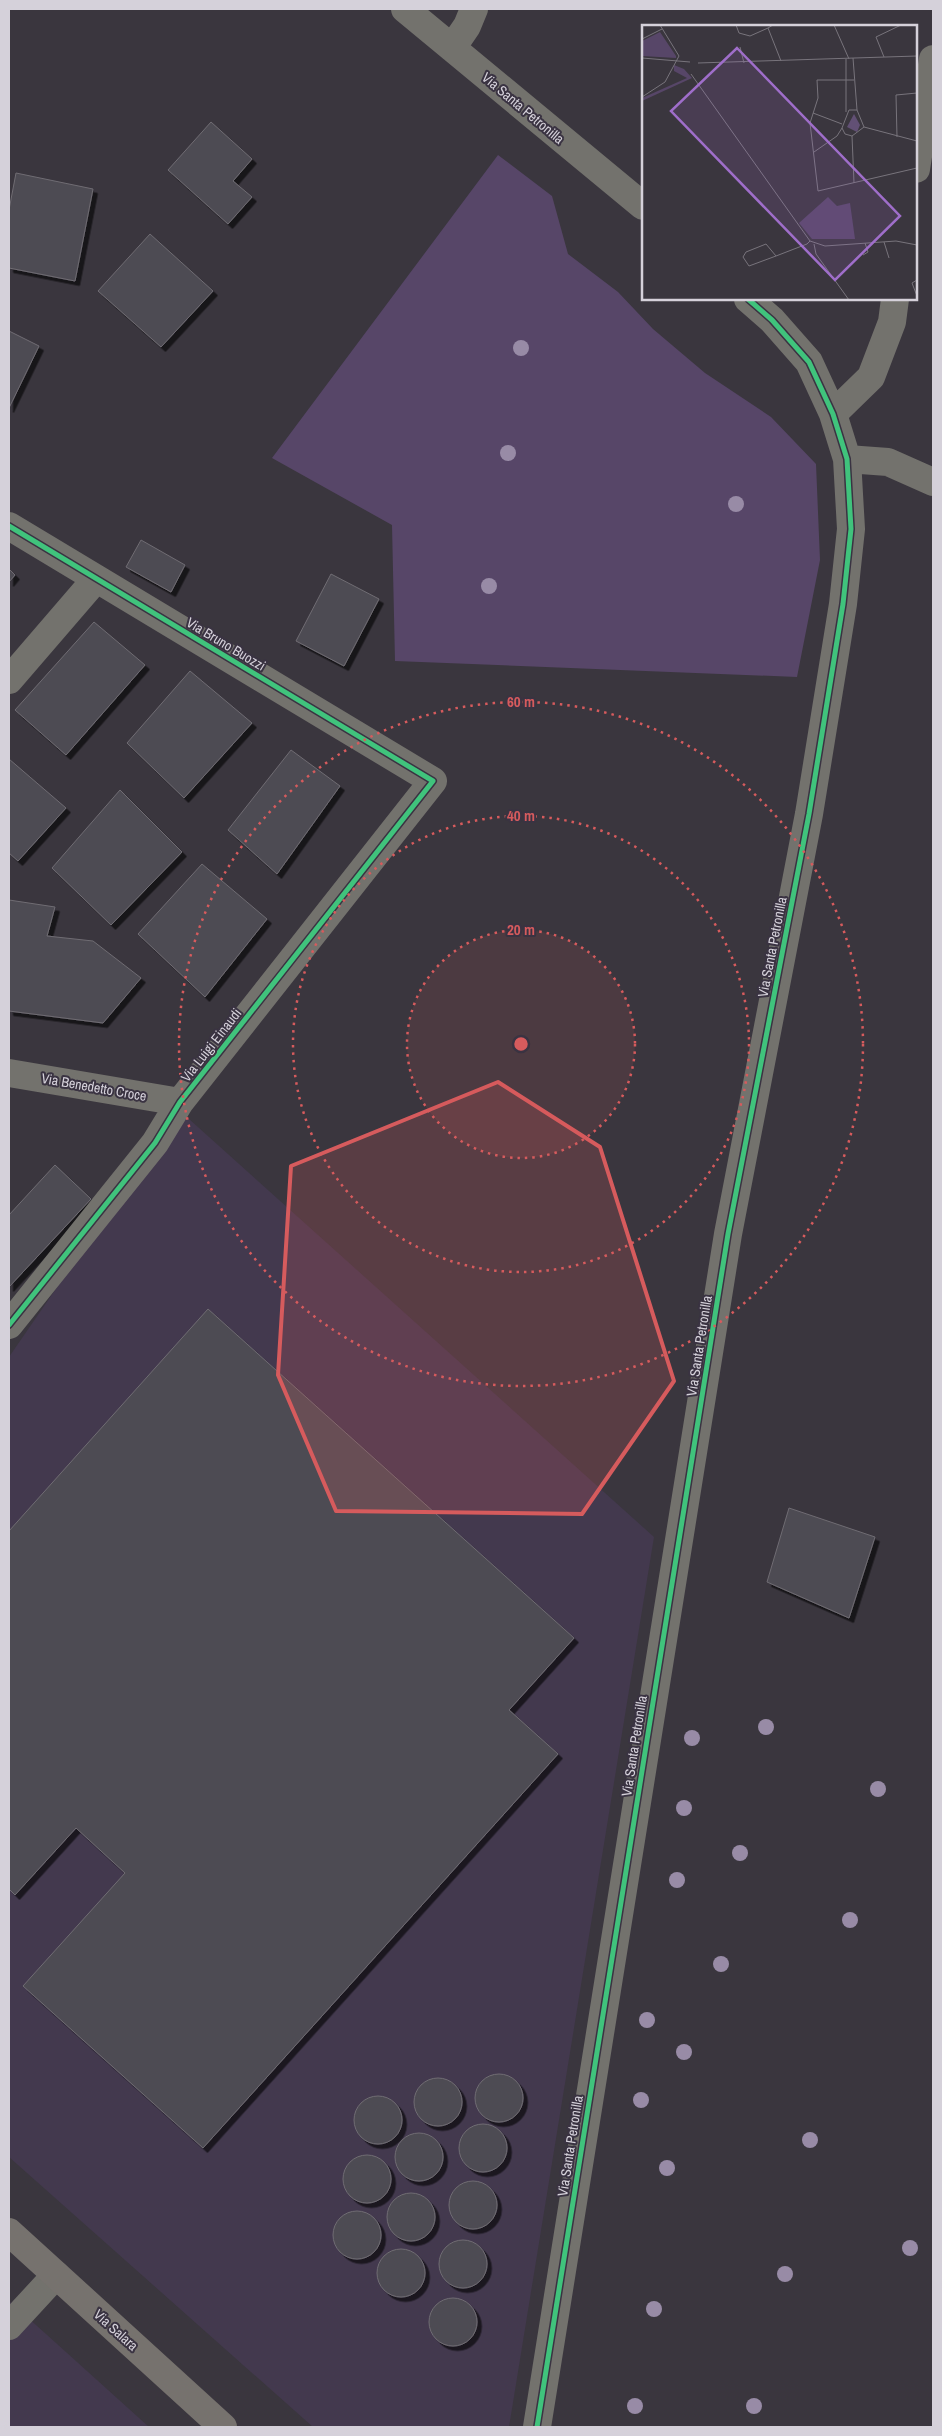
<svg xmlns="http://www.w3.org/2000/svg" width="942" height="2436" font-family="'Archivo Narrow',sans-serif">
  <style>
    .built { fill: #43394e }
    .green { fill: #574668 }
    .building { fill: #4e4b52; stroke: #6f6c73; filter: url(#shadow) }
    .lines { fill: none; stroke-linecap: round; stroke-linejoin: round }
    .minor { stroke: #73726d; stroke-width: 28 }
    .major { stroke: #76726e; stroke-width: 28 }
    .cycleway-casing { stroke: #3a3342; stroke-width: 8 }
    .cycleway { stroke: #40c37c; stroke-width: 5 }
    .tree { fill: #988ba6 }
    .marked { fill: #d65b5d; fill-opacity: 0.2; stroke: #d65b5d; stroke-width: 4; stroke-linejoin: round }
    .ring { fill: none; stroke: #d65b5d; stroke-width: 2.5; stroke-dasharray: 2.5 5 }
    .labels { text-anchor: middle; stroke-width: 4; stroke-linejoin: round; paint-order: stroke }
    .street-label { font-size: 14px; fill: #d5d1da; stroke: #3a3342 }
    .inset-road { fill: none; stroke: #78747c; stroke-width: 1 }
    .view { fill: #9f6eca; fill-opacity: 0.15; stroke: #9f6eca; stroke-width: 2.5 }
    .inset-edge { fill: none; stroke: #d5d1da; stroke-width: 2.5 }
    .centre { fill: #d65b5d; stroke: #3a3342; stroke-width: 2.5 }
    .ring-label { font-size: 15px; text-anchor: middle; font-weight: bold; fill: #d65b5d; stroke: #3a3342; stroke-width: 4; stroke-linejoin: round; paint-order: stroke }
  </style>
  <defs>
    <filter id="shadow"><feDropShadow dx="4.5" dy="4.5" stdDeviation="0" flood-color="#0009"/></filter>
  </defs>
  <rect width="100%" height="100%" fill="#3a363e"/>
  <path class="built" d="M179,1110L654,1537L509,2427H313L9,2157V1357Z
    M9,2301L46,2334L149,2427H9Z"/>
  <path class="green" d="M498,155L552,196L568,254L618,292L653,329L705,373L771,417L816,464L820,560L797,677L395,661L392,525L272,458Z"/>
  <path class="building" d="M211,122L252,159L233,181L252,197L228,224L168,170Z
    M16,173L93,189L75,281L9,268V210Z
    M150,234L213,291L161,347L98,291Z
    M9,331L39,346L9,408Z
    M141,540L185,565L171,592L126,567Z
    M9,569L15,575L9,582Z
    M331,574L379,599L344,666L296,641Z
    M94,622L145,665L66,755L15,710Z
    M190,671L252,723L184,798L127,743Z
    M291,750L340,786L277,874L228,830Z
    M9,759L66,808L18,861L9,853Z
    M120,790L182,852L111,925L52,868Z
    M202,864L267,919L205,997L138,934Z
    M9,900L55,907L47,936L93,941L141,978L103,1023L9,1011Z
    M55,1165L91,1199L9,1287V1215Z
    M208,1309L574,1638L509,1710L558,1754L203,2148L23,1986L125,1873L76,1828L15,1895L9,1889V1531Z
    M789,1508L875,1537L849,1618L767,1582Z
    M475 2098a24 24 0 1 1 48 0a24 24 0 1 1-48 0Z
    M414 2102a24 24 0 1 1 48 0a24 24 0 1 1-48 0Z
    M354 2120a24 24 0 1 1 48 0a24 24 0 1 1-48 0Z
    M459 2148a24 24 0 1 1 48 0a24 24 0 1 1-48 0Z
    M395 2157a24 24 0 1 1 48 0a24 24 0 1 1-48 0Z
    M343 2179a24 24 0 1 1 48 0a24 24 0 1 1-48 0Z
    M449 2205a24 24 0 1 1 48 0a24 24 0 1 1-48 0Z
    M387 2217a24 24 0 1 1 48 0a24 24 0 1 1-48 0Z
    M333 2235a24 24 0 1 1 48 0a24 24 0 1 1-48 0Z
    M439 2264a24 24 0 1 1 48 0a24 24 0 1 1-48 0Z
    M377 2273a24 24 0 1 1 48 0a24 24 0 1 1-48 0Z
    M429 2322a24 24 0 1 1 48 0a24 24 0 1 1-48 0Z"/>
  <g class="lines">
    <path class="minor" d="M405,9L643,206
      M452,48L467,26L474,9
      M916,169L933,59
      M833,414L871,377L892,322L895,299
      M847,459L888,462L933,482
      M9,526L433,781L180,1102L155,1143L9,1325
      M9,680L96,579
      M9,1073L180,1102
      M9,2326L56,2275
      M537,2427L728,1234L809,814L843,604L851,529L847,459L833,414L809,362L772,320L748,299"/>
    <path class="major" d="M9,2232L223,2427"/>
    <g class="cycleway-casing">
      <path id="cycleway" d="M9,526L433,781L180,1102L155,1143L9,1325
        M537,2427L728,1234L809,814L843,604L851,529L847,459L833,414L809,362L772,320L748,299"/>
    </g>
    <use href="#cycleway" class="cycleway"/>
  </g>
  <g class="tree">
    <circle cx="521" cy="348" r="8"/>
    <circle cx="508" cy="453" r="8"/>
    <circle cx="736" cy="504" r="8"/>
    <circle cx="489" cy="586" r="8"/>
    <circle cx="766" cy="1727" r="8"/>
    <circle cx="692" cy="1738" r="8"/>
    <circle cx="878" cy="1789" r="8"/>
    <circle cx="684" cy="1808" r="8"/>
    <circle cx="740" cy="1853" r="8"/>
    <circle cx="677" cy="1880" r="8"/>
    <circle cx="850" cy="1920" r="8"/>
    <circle cx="721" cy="1964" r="8"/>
    <circle cx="647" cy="2020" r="8"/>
    <circle cx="684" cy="2052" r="8"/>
    <circle cx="641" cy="2100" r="8"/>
    <circle cx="810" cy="2140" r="8"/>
    <circle cx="667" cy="2168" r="8"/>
    <circle cx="910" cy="2248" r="8"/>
    <circle cx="785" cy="2274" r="8"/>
    <circle cx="654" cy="2309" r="8"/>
    <circle cx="635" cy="2406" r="8"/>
    <circle cx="754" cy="2406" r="8"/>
  </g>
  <path class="marked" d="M498,1082L600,1147L674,1381L582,1514L336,1511L278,1375L291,1166Z"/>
  <circle cx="521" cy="1044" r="114" fill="#d65b5d" fill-opacity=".12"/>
  <g class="ring">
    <circle cx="521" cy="1044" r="114"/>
    <circle cx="521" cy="1044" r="228"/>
    <circle cx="521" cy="1044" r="342"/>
  </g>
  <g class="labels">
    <g class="street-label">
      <text transform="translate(523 108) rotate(40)" y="5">Via Santa Petronilla</text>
      <text transform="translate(226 644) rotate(31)" y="5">Via Bruno Buozzi</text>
      <text transform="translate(772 947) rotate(-79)" y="5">Via Santa Petronilla</text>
      <text transform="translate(211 1045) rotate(-52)" y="5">Via Luigi Einaudi</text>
      <text transform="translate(94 1087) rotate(10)" y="5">Via Benedetto Croce</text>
      <text transform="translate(699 1346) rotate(-81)" y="5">Via Santa Petronilla</text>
      <text transform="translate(634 1746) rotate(-81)" y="5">Via Santa Petronilla</text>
      <text transform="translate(570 2146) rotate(-81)" y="5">Via Santa Petronilla</text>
      <text transform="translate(116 2330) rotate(42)" y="5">Via Salara</text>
    </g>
  </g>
  <g transform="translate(642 25)">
    <rect width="275" height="275" fill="#3a363e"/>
    <path d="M18,7L34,31V33L0,31V16ZM32,40L42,44L50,53L0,76V73L45,53L32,46ZM186,172L195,181L208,178L213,214H170L157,198Z" fill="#574668"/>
    <path d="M212,89L218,100L215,107L205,102Z" fill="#625075"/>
    <path class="inset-road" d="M94,0L97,8L108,11L126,3M131,0L126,3L139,36M192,0L207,34M0,14L20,4M98,22L102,38M242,32L234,12L259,0M0,33L48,37M211,33L215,85M204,34V87M56,38L275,31M49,49L168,216L183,221L254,216L275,220M212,55H175L176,73L168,98L176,166L275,143M0,72L23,57L37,31L18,0M207,85H215L222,102L210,111L203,109L200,103ZM171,88L200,99M222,102L275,116M210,111L212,158M255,112L254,70L275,68M172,127L195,111L200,103M242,217L247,233M172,219L174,229L207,275M221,230L226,227L223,218M134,231L124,219L104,227L101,232L107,241L134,231L165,219L168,216M275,255L270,258L275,271"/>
    <path class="view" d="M95,23L258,191L193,255L29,86Z"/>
    <rect width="275" height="275" class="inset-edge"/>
  </g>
  <circle cx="521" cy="1044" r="8" class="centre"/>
  <g class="ring-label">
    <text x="521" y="707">60 m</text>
    <text x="521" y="821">40 m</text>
    <text x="521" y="935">20 m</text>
  </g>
  <rect width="942" height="2436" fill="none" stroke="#d5d1da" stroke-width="20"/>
</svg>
